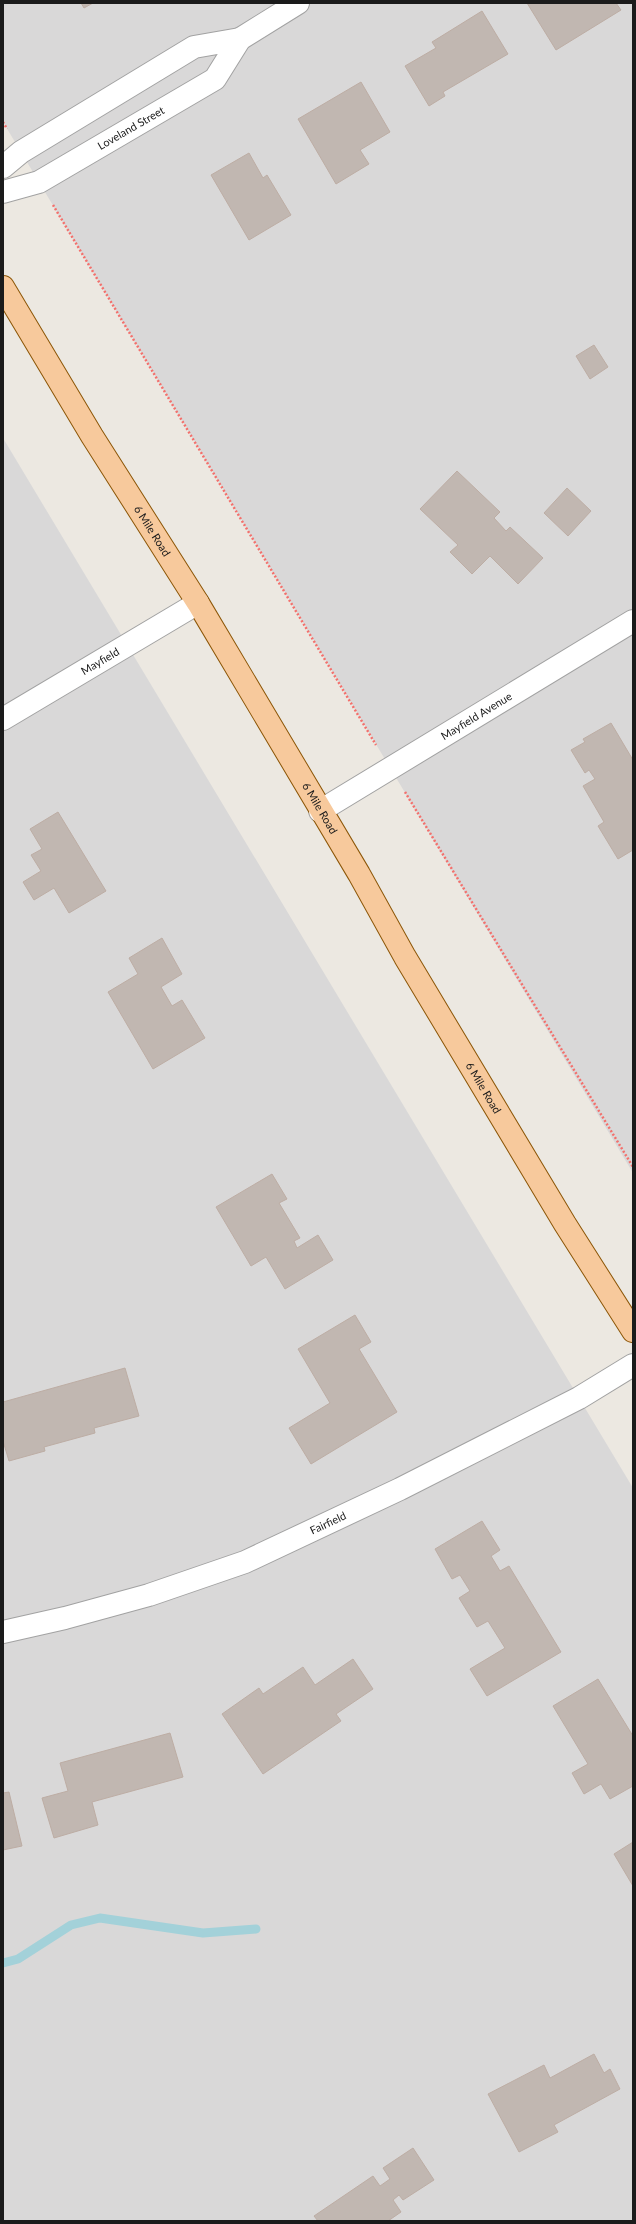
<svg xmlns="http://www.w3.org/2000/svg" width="636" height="2224" font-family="Lato,sans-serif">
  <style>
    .residential { fill: #d9d8d8 }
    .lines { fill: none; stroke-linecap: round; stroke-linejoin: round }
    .stream { stroke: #a3d1d9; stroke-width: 9 }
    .building { fill: #c1b7b1; stroke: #bdada4 }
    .minor-casing { stroke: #a2a2a2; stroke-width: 24 }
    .major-casing { stroke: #8c5607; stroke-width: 24 }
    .path { stroke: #f3706c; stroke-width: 2.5; stroke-dasharray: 2 2; stroke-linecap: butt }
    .minor { stroke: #fff; stroke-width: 22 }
    .major { stroke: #f7c99c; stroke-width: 22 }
    .labels { text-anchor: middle; stroke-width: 3; stroke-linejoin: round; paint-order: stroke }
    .street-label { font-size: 11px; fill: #1b1b1b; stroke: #fff }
  </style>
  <rect width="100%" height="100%" fill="#ece8e1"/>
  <path class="residential" d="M3,3H633V1173L3,122Z
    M3,438L633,1488V2221H3Z"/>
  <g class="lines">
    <path class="stream" d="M3,1963L18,1959L71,1925L100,1918L203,1933L256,1929"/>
  </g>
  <path class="building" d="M81,3H93L84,8Z
    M527,3H616L621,10L556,50Z
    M482,11L508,54L443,92L445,96L429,106L405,66L436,48L432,42Z
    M361,82L390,132L360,150L369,164L336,184L298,119Z
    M249,153L263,178L267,175L291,215L249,240L211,175Z
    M594,345L608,367L590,379L576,356Z
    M457,471L500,512L494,518L506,531L510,527L543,558L518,584L490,556L472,574L450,552L458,545L420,509Z
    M567,488L591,511L568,536L544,513Z
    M611,723L633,760V850L618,859L598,826L604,822L583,786L595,779L589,770L585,773L571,750L585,742L583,739Z
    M58,812L106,891L69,913L54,888L34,900L23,882L41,871L31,855L42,849L30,829Z
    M162,938L182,974L161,987L172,1006L182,1000L205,1038L153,1069L108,992L138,974L129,958Z
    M272,1174L287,1199L279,1203L300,1238L294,1241L297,1248L318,1235L333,1260L285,1289L266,1257L251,1266L216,1207Z
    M355,1315L371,1342L359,1349L397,1412L311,1464L289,1428L330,1403L298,1349Z
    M125,1368L139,1416L94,1428L95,1433L44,1447L45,1451L9,1461L3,1441V1402Z
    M482,1521L500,1550L491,1556L500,1571L509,1566L561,1652L487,1696L470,1669L505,1648L488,1621L477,1627L459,1598L470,1591L460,1575L452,1579L435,1549Z
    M353,1659L373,1689L336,1714L341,1721L263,1774L222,1714L259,1688L263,1694L303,1667L315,1685Z
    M598,1679L633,1736V1786L610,1799L601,1784L584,1794L572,1773L588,1764L553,1706Z
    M170,1733L183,1777L92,1802L98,1825L54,1838L42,1798L68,1791L60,1763Z
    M9,1792L22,1846L3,1850V1793Z
    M633,1842V1886L614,1854Z
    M594,2054L604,2073L610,2069L620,2089L554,2125L558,2132L519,2152L488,2094L544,2065L550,2078Z
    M413,2148L434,2180L403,2200L399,2195L393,2200L401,2212L388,2221H318L314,2216L373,2176L380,2186L390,2179L383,2168Z"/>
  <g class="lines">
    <g class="minor-casing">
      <g id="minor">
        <path d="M240,39L298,3"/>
        <path d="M3,167L21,152L194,47L240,39L215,79L39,182L3,192"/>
        <path id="s1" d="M3,719L198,603"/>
        <path id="s2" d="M320,811L633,621"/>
        <path id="s3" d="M3,1632L65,1618L149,1595L245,1562L400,1489L579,1398L633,1365"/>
      </g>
    </g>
    <g class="major-casing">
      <g id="major">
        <path id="s4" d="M3,287L92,436L198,603L359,874L405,957L565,1224L633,1331"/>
      </g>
    </g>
    <path class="path" d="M3,122L7,129
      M53,205L376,745
      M405,792L633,1167"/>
    <use href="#minor" class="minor"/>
    <use href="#major" class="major"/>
  </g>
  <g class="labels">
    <g class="street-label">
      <text transform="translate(131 128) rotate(-30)" y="4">Loveland Street</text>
      <text dy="4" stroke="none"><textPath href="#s4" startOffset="286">6 Mile Road</textPath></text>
      <text dy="4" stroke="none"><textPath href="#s1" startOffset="113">Mayfield</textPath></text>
      <text dy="4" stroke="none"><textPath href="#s2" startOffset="183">Mayfield Avenue</textPath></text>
      <text dy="4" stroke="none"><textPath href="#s4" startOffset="610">6 Mile Road</textPath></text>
      <text dy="4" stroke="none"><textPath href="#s4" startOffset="934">6 Mile Road</textPath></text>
      <text dy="4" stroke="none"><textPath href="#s3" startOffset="344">Fairfield</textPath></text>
    </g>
  </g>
  <rect width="636" height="2224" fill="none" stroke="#1b1b1b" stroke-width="8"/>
</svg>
